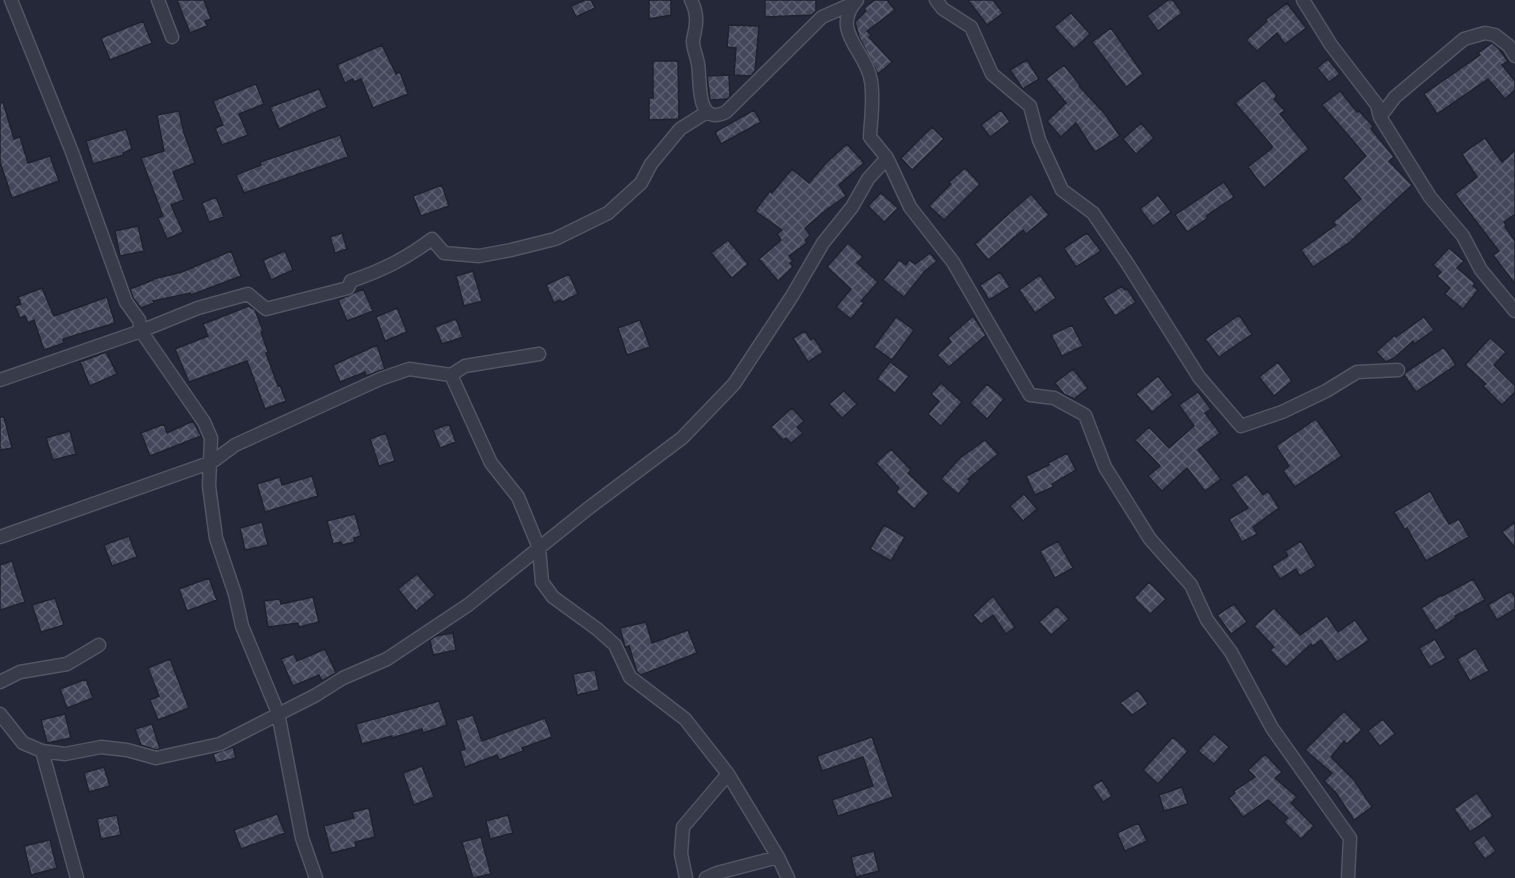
<svg xmlns="http://www.w3.org/2000/svg" width="1515" height="878" font-family="Montserrat,sans-serif">
  <style>
    .building { fill: url(#building-cross-hatch); stroke: #1f222f; stroke-width: 1.5 }
    .lines { fill: none; stroke-linecap: round; stroke-linejoin: round }
    .street-casing { stroke: #535563; stroke-width: 15 }
    .street { stroke: #383b49; stroke-width: 12 }
  </style>
  <defs>
    <pattern id="building-cross-hatch" width="8" height="8" patternUnits="userSpaceOnUse" patternTransform="scale(1.5)"><rect width="8" height="8" fill="#44475a"/><path d="M0 0l8 8M0 8l8-8" fill="none" stroke="#5d5f70"/></pattern>
  </defs>
  <rect width="100%" height="100%" fill="#242838"/>
  <path class="building" d="M177,0H204L211,19L205,21L207,26L190,33Z
    M585,0H591L595,8L576,17L571,6Z
    M649,0H671V15L649,19Z
    M765,0H816V11L812,15L765,17Z
    M875,0H887L895,10L867,31L871,35L869,37L892,62L878,74L859,37L855,22L866,11L864,8Z
    M968,0H993L1003,13L987,25Z
    M1168,0H1173L1182,13L1158,31L1147,16Z
    M1287,3L1306,28L1285,44L1277,33L1257,51L1246,40L1267,21L1266,19Z
    M1071,13L1090,34L1074,49L1054,27Z
    M143,21L152,43L110,60L101,38Z
    M729,25L759,26L755,71L751,76L734,75L736,48L727,47Z
    M1111,28L1143,74L1126,87L1092,42Z
    M1492,43L1498,48L1508,61L1502,65L1515,81V90L1505,99L1488,79L1437,114L1424,94L1480,55L1478,53Z
    M382,45L396,74L400,72L408,94L373,108L361,79L354,82L353,79L345,83L337,65Z
    M1328,59L1340,74L1329,82L1317,68Z
    M1027,60L1039,79L1023,89L1010,70Z
    M653,61H678L679,119L649,120V98H653Z
    M1064,65L1080,85L1079,86L1105,114L1120,136L1095,152L1076,123L1061,137L1047,121L1066,103L1046,79Z
    M729,75L730,97L727,99L710,100L707,76Z
    M1264,80L1277,96L1274,99L1285,111L1280,114L1309,149L1264,188L1248,167L1272,148V146L1235,103Z
    M256,84L264,104L239,114L248,135L222,145L215,128L223,125L213,101Z
    M319,89L327,107L279,129L270,107Z
    M1340,91L1357,112L1359,111L1373,126L1371,129L1394,157L1389,161L1412,185L1350,242L1313,267L1301,250L1336,225L1333,222L1361,199L1343,178L1366,156L1322,105Z
    M3,102L14,139L20,137L28,163L50,156L59,181L12,198L0,162V103Z
    M754,110L761,122L721,144L715,132Z
    M1001,110L1010,122L990,137L981,125Z
    M179,111L184,133L195,163L173,172L184,200L171,205L183,232L167,239L158,218L163,216L141,158L164,151L157,115Z
    M1141,123L1154,138L1136,154L1123,139Z
    M932,127L944,139L912,170L901,158Z
    M126,129L132,149L123,153V155L93,164L86,141Z
    M340,135L348,157L244,193L236,175L261,165L260,162Z
    M1485,138L1502,162L1515,150V214L1504,222L1506,225L1505,227L1515,241V284L1493,255L1499,251L1455,194L1477,177L1462,154Z
    M847,144L864,163L839,185L846,196L826,210L805,228L810,235L805,240L807,243L789,256L793,261L790,263L793,267L778,281L759,259L781,240L777,234L782,230L755,211L770,191L772,193L792,169L809,183L827,162Z
    M965,168L980,184L944,220L929,206L951,184L949,182Z
    M1224,182L1234,197L1206,216L1208,218L1187,232L1175,215Z
    M442,185L449,206L421,216L413,196Z
    M881,193L898,208L884,222L868,206Z
    M1031,194L1049,215L1026,234L1023,230L988,260L975,244Z
    M1158,195L1171,212L1153,226L1140,209Z
    M216,197L224,217L209,222L202,203Z
    M138,226L144,251L120,256L115,231Z
    M342,233L347,249L335,253L330,237Z
    M1087,233L1101,251L1076,267L1064,248Z
    M728,240L748,264L732,278L711,253Z
    M848,243L863,257L857,263L878,282L861,301L864,303L851,319L836,307L851,289L827,267Z
    M1449,248L1464,261L1457,268L1475,283L1473,286L1478,290L1463,309L1445,294L1450,288L1437,276L1441,272L1433,265Z
    M231,251L241,276L191,295L190,293L153,301L154,303L141,308L133,298L130,289L153,280V279L182,272Z
    M285,251L293,270L271,280L263,260Z
    M930,253L937,261L925,271L904,297L883,280L899,260L906,265L909,260L915,264Z
    M473,271L482,301L464,306L456,276Z
    M1000,272L1010,287L989,300L980,285Z
    M569,274L578,294L562,302L560,300L554,303L546,285Z
    M1040,275L1056,298L1035,313L1019,290Z
    M1122,286L1125,290L1127,289L1136,302L1115,316L1103,298Z
    M42,288L54,316L107,297L115,323L63,339L64,343L44,350L34,320L28,323L25,316L20,318L15,306L21,304L18,297Z
    M363,289L373,311L347,321L338,300Z
    M249,306L255,310L263,331L261,332L268,352L266,353L278,386L280,385L286,401L265,409L247,361L189,382L175,349L208,336L203,324Z
    M397,308L407,332L385,341L376,317Z
    M1239,315L1252,334L1219,357L1205,339Z
    M973,316L986,335L949,367L937,355L951,342L948,338Z
    M896,317L914,330L892,360L874,347Z
    M1424,317L1434,330L1414,344L1413,341L1394,358L1386,362L1376,352L1395,335L1396,337Z
    M456,319L463,337L442,344L435,327Z
    M640,320L650,347L627,355L618,328Z
    M1072,325L1083,346L1062,356L1051,335Z
    M805,331L811,340L814,338L823,352L808,362L793,338Z
    M1490,338L1506,352L1494,365L1515,386V392L1502,405L1483,386L1486,384L1465,365Z
    M377,345L385,369L366,376L365,372L340,382L333,365Z
    M1444,347L1456,365L1416,392L1404,375L1406,372Z
    M106,352L117,374L90,386L80,362Z
    M890,362L909,376L895,393L877,379Z
    M1278,362L1292,381L1274,396L1259,377Z
    M1073,369L1088,388L1074,399L1064,394L1055,383Z
    M1158,376L1173,395L1152,412L1136,394Z
    M941,383L962,402L941,426L928,414L939,401L931,394Z
    M987,384L1004,399L987,419L970,403Z
    M844,391L857,404L842,418L829,404Z
    M1198,392L1211,409L1205,413L1220,433L1198,450L1221,479L1205,491L1187,468L1162,491L1148,476L1160,466L1135,440L1149,427L1169,448L1194,426L1179,405Z
    M792,408L804,421L797,427L803,433L791,443L786,438L783,440L771,427Z
    M0,417H4L12,448L0,450Z
    M1316,419L1342,456L1295,487L1283,471L1289,466L1276,446Z
    M193,421L201,436L150,456L141,433L164,424L167,433Z
    M449,424L456,442L440,448L433,430Z
    M70,431L76,454L53,460L46,438Z
    M386,433L395,461L379,466L370,439Z
    M985,440L998,454L968,479L970,481L958,494L941,479L960,458Z
    M891,449L911,470L908,473L929,493L914,509L896,492L899,488L876,463Z
    M1067,453L1076,470L1052,484L1053,487L1035,495L1026,476L1049,465L1048,463Z
    M1247,474L1263,495L1268,491L1279,508L1253,527L1257,534L1242,542L1229,519L1248,508L1231,485Z
    M312,476L318,496L265,512L257,484L280,477L282,485Z
    M1430,491L1449,524L1459,519L1469,537L1426,561L1407,528L1405,530L1394,512Z
    M1024,494L1037,509L1023,521L1010,506Z
    M355,514L361,536L354,538L355,542L342,545L341,542L333,544L327,521Z
    M262,522L268,545L245,550L240,528Z
    M1515,522V548L1502,532Z
    M884,525L905,537L891,561L870,549Z
    M129,536L137,557L112,566L104,545Z
    M1058,541L1073,568L1055,578L1040,551Z
    M1301,541L1316,566L1300,576L1296,569L1280,579L1272,566L1288,556L1285,551Z
    M12,561L25,602L0,610V565Z
    M417,574L435,595L416,611L398,589Z
    M209,578L217,600L187,611L179,589Z
    M1473,579L1485,600L1455,616L1456,618L1436,631L1421,608L1441,595L1442,596Z
    M1149,582L1166,599L1150,614L1134,598Z
    M1511,591L1515,597V609L1497,620L1488,605Z
    M993,596L1015,627L1006,634L993,615L981,624L973,615Z
    M313,597L319,622L299,627L298,623L268,627L264,601L280,599L281,604Z
    M55,598L64,625L41,632L32,605Z
    M1234,604L1247,622L1231,634L1217,615Z
    M1057,606L1069,619L1051,635L1039,622Z
    M1274,608L1300,635L1327,616L1338,632L1355,620L1369,640L1337,662L1321,640L1313,646L1311,644L1286,667L1270,650L1274,647L1254,626Z
    M646,622L652,643L688,630L697,653L641,675L637,672L629,646L625,647L620,628Z
    M453,633L456,650L433,655L430,640L436,636Z
    M1435,639L1446,658L1430,667L1419,648Z
    M1476,648L1489,671L1470,681L1457,659Z
    M325,649L336,673L322,681L319,675L293,686L281,659L294,654L297,661Z
    M170,659L189,708L158,720L150,700L159,696L148,668Z
    M595,670L599,690L577,695L573,674Z
    M86,679L93,698L67,708L60,689Z
    M1138,690L1148,704L1132,715L1120,703Z
    M439,701L447,725L423,733L422,729L392,738V736L362,744L356,724Z
    M1344,711L1362,730L1347,744L1344,741L1331,757L1354,780L1372,807L1354,820L1336,793L1324,781L1332,773L1305,750Z
    M65,714L71,738L47,743L41,720Z
    M473,715L482,741L545,718L552,737L522,748L523,751L499,760L497,755L465,767L460,751L465,749L456,720Z
    M1383,719L1395,734L1380,746L1368,731Z
    M152,724L160,749L156,750L141,745L135,729Z
    M1214,734L1229,747L1214,764L1198,751Z
    M872,737L893,797L838,816L832,800L873,786L863,757L822,771L817,756Z
    M1173,737L1188,751L1158,784L1143,770Z
    M233,747L236,758L216,763L213,754Z
    M1265,754L1282,772L1275,778L1297,797L1291,803L1314,826L1301,839L1284,822L1288,818L1268,800L1243,817L1229,798L1235,793L1234,791L1255,777L1248,770Z
    M422,766L434,797L414,805L403,773Z
    M104,767L110,786L89,792L84,773Z
    M1102,780L1112,796L1103,802L1092,786Z
    M1182,787L1188,804L1164,811L1159,795Z
    M1477,793L1493,816L1470,832L1454,809Z
    M369,808L375,837L355,842L356,847L331,853L324,826L354,818L352,812Z
    M277,814L285,833L241,849L234,830Z
    M117,815L121,835L101,839L97,819Z
    M508,815L513,833L490,839L486,821Z
    M1138,823L1147,841L1125,851L1117,833Z
    M1484,835L1496,851L1485,859L1473,843Z
    M481,837L491,874L473,878L462,842Z
    M50,840L57,868L31,875L24,846Z
    M874,851L879,871L856,877L851,857Z"/>
  <g class="lines">
    <g class="street-casing">
      <path id="street" d="M11,0L72,152L126,302L139,320L141,331L204,422L211,438L209,486L216,538L235,594L242,626L278,713L302,838L316,878
        M158,0L172,37
        M691,0C694,6 696,12 696,18C697,26 694,33 693,41C693,50 697,56 698,64C701,81 695,127 726,112L822,17L854,3L853,1
        M936,0L943,9L971,27L992,74L1030,106L1039,140L1062,190L1093,213L1127,263L1199,377L1241,426L1282,412L1326,391L1357,372L1398,370
        M1303,0L1331,45L1377,105L1380,117L1430,197L1463,236L1481,270L1515,311
        M1380,117L1395,97L1464,39L1485,33L1495,35L1509,46L1515,56
        M887,158L910,207L953,262L1030,395L1054,398L1085,415L1105,467L1150,539L1191,585L1207,620L1231,652L1272,728L1350,838L1348,878
        M451,375L491,463L518,497L539,548L542,582L553,597L597,629L615,645L630,677L685,719L728,774L683,827L681,854L686,878
        M0,380L141,331L198,308L248,294L266,309L348,288L351,281C383,270 405,259 432,239L444,253L479,256L511,250L555,239L608,213L641,183L651,164L680,129L707,112
        M0,537L212,462L235,445L380,379L409,369L451,375L465,366L539,354
        M0,682L20,672L67,664L99,645
        M0,714L23,743L42,751L65,754L101,747L127,750L156,758L220,744L316,695L343,678L387,659L468,605L590,507L682,438L734,384L792,296L823,243L852,207L868,179L887,158L870,137C871,118 874,99 871,81C867,51 829,31 857,0
        M42,751L77,878
        M728,774L778,857
        M706,878L717,873L778,857L788,878"/>
    </g>
    <use href="#street" class="street"/>
  </g>
</svg>
